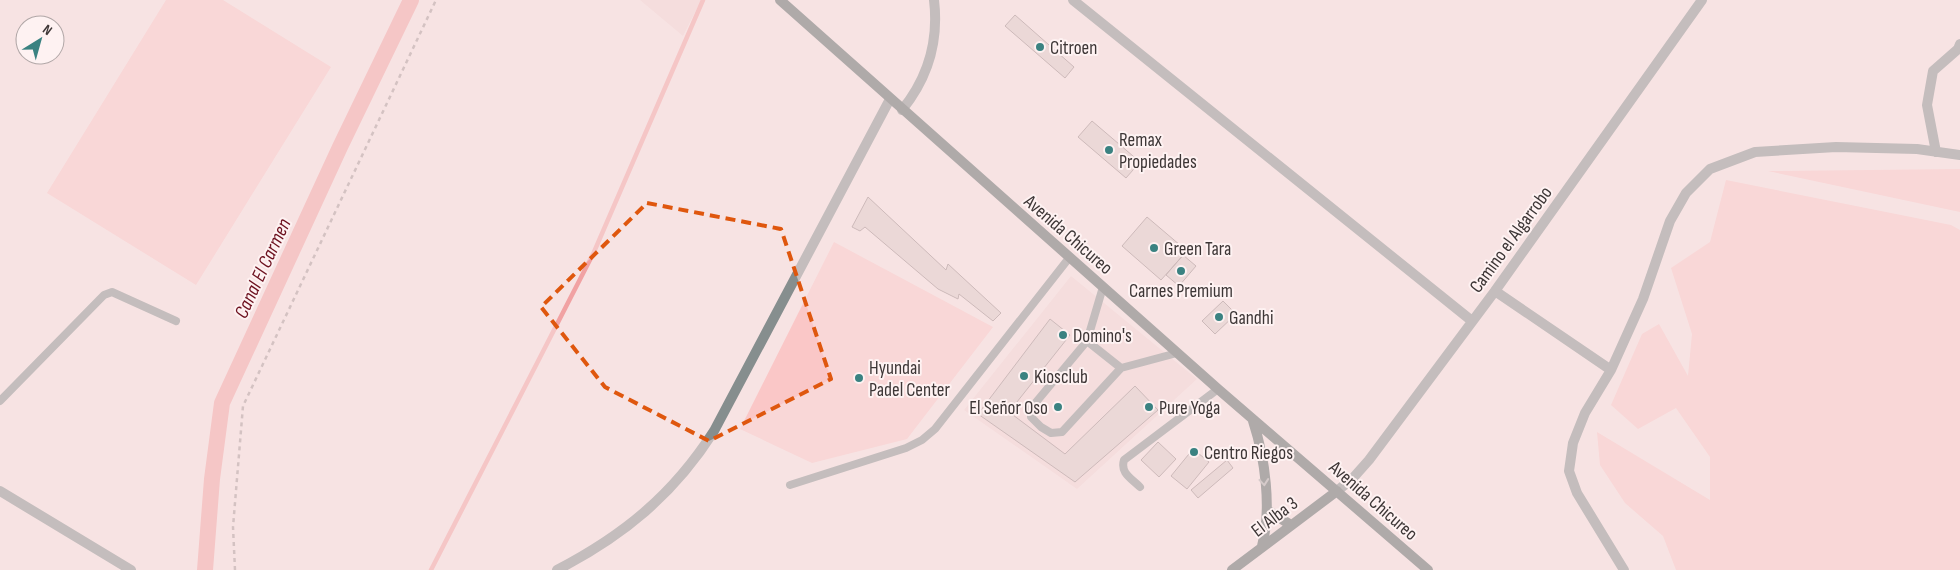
<svg xmlns="http://www.w3.org/2000/svg" width="1960" height="570" font-family="'Sofia Sans Condensed',sans-serif">
  <style>
    .built { fill: #f1d5d5 }
    .green { fill: #fac7c7 }
    .lines { fill: none; stroke-linecap: round; stroke-linejoin: round }
    .stream { stroke: #f1a2a3; stroke-width: 4.5 }
    .canal { stroke: #f1a2a3; stroke-width: 16 }
    .building { fill: #dcc9c8; stroke: #998787 }
    .path { stroke: #a89a9a; stroke-width: 2.5; stroke-dasharray: 4 4; stroke-linecap: butt }
    .lane { stroke: #868e8e; stroke-width: 8 }
    .street { stroke: #868e8e; stroke-width: 10 }
    .secondary { stroke: #586463; stroke-width: 10 }
    .oneway { stroke: #ababaa }
    .marked { fill: none; stroke: #df570e; stroke-width: 4; stroke-dasharray: 10 6; stroke-linejoin: round }
    .poi-dot { fill: #3a8281; stroke: #fef2f2; stroke-width: 2 }
    .labels { text-anchor: middle; stroke-width: 4; stroke-linejoin: round; paint-order: stroke }
    .poi-label { font-size: 19px; fill: #3d3636; stroke: #fef2f2; text-anchor: start }
    .street-label { font-size: 19px; fill: #3d3636; stroke: #fef2f2 }
    .water-label { font-size: 20px; font-style: italic; fill: #6d111f; stroke: #fef2f2 }
  </style>
  <rect width="100%" height="100%" fill="#f7e3e3"/>
  <path class="built" d="M640,0H701L683,36Z
    M1071,276L1197,379L1077,489L964,410Z"/>
  <path class="green" d="M166,0H223L331,67L196,285L47,193Z
    M1960,169V212L1768,171Z
    M1726,180L1951,225L1960,230V570H1676L1663,536L1625,503L1600,465L1597,432L1710,500V457L1676,408L1638,429L1611,405L1642,334L1659,324L1688,376L1692,334L1671,268L1710,242Z
    M834,242L993,327L907,439L812,463L740,429Z"/>
  <g class="lines">
    <path class="stream" d="M431,570L594,252L703,0"/>
    <path class="canal" d="M205,570L212,479L222,403L340,147L411,0"/>
  </g>
  <path class="building" d="M1015,15L1074,67L1065,78L1005,26Z
    M1092,121L1140,162L1126,178L1078,137Z
    M868,197L946,270L948,264L1001,313L993,321L959,294L958,299L938,289L865,227L860,231L852,227Z
    M1147,217L1187,251L1161,280L1122,246Z
    M1183,255L1196,266L1179,286L1166,275Z
    M1223,301L1236,314L1215,334L1202,321Z
    M1050,319L1070,335L1009,412L1065,454L1135,386L1158,410L1075,482L978,414Z
    M1158,442L1176,459L1159,477L1141,460Z
    M1193,449L1209,462L1187,489L1171,476Z
    M1227,460L1233,468L1198,498L1191,490Z"/>
  <g class="lines">
    <path class="path" d="M235,570L233,527L243,406L436,0"/>
    <path class="lane" d="M1103,287L1087,341L1032,407L1031,417L1041,427L1051,433L1062,432L1121,368L1177,353
      M1087,341L1121,368
      M0,401L104,295L112,292L176,321
      M790,485L906,448L922,440L935,429L1069,258
      M1140,487C1131,478 1120,473 1124,460L1218,389"/>
    <path class="street" d="M1073,0L1472,321
      M902,110C928,78 939,42 934,0
      M1936,152L1927,105L1933,71L1958,49L1960,44
      M1495,291L1611,370
      M0,491L131,570
      M1337,491L1353,478L1369,460L1495,291L1702,0
      M557,570C624,535 673,495 714,431L890,99
      M1624,570L1577,493L1569,471L1573,443L1585,413L1611,370L1643,299L1670,221L1686,193L1710,169L1755,152L1836,147L1917,149L1960,155"/>
    <path class="secondary" d="M780,0L1218,389L1428,570
      M1253,421C1265,458 1272,508 1262,546
      M1267,510L1291,525
      M1232,570L1337,491"/>
  </g>
  <defs><path id="oneway-chevron" d="M-2-3.5L2.5 0L-2 3.5" fill="none" stroke-width="1.6" stroke-linecap="round" stroke-linejoin="round" transform="scale(1.25)"/></defs>
  <use class="oneway" href="#oneway-chevron" transform="translate(1264 482) rotate(85)"/>
  <path d="M0 0H1960V570H0ZM647,203L781,229L831,379L709,441L605,387L541,307Z" fill="#f7e3e3" fill-opacity=".55" fill-rule="evenodd"/>
  <path class="marked" d="M647,203L781,229L831,379L709,441L605,387L541,307Z"/>
  <g class="poi-dot">
    <circle cx="1040" cy="47" r="5"/>
    <circle cx="1109" cy="150" r="5"/>
    <circle cx="1154" cy="248" r="5"/>
    <circle cx="1181" cy="271" r="5"/>
    <circle cx="1219" cy="317" r="5"/>
    <circle cx="1063" cy="335" r="5"/>
    <circle cx="1024" cy="376" r="5"/>
    <circle cx="859" cy="378" r="5"/>
    <circle cx="1058" cy="407" r="5"/>
    <circle cx="1149" cy="407" r="5"/>
    <circle cx="1194" cy="452" r="5"/>
  </g>
  <g class="labels">
    <g class="poi-label">
      <text x="1050" y="54">Citroen</text>
      <text x="1119" y="146">Remax<tspan x="1119" dy="22">Propiedades</tspan></text>
      <text x="1164" y="255">Green Tara</text>
      <text x="1181" y="297" text-anchor="middle">Carnes Premium</text>
      <text x="1229" y="324">Gandhi</text>
      <text x="1073" y="342">Domino's</text>
      <text x="869" y="374">Hyundai<tspan x="869" dy="22">Padel Center</tspan></text>
      <text x="1034" y="383">Kiosclub</text>
      <text x="1048" y="414" text-anchor="end">El Señor Oso</text>
      <text x="1159" y="414">Pure Yoga</text>
      <text x="1204" y="459">Centro Riegos</text>
    </g>
    <g class="street-label">
      <text transform="translate(1069 234) rotate(41)" y="7">Avenida Chicureo</text>
      <text transform="translate(1510 239) rotate(-54)" y="7">Camino el Algarrobo</text>
      <text transform="translate(1374 500) rotate(41)" y="7">Avenida Chicureo</text>
      <text transform="translate(1274 516) rotate(-37)" y="7">El Alba 3</text>
    </g>
    <g class="water-label">
      <text transform="translate(262 268) rotate(-65)" y="7">Canal El Carmen</text>
    </g>
  </g>
  <g transform="translate(40 40) rotate(37)"><circle r="24" fill="#fef2f2" stroke="#b1a7a7"/>
  <path d="M0-4L9 19L0 12L-9 19Z" fill="#3a8281"/>
  <text y="-8" font-size="14" font-weight="bold" text-anchor="middle" fill="#3d3636">N</text>
  </g>
</svg>
